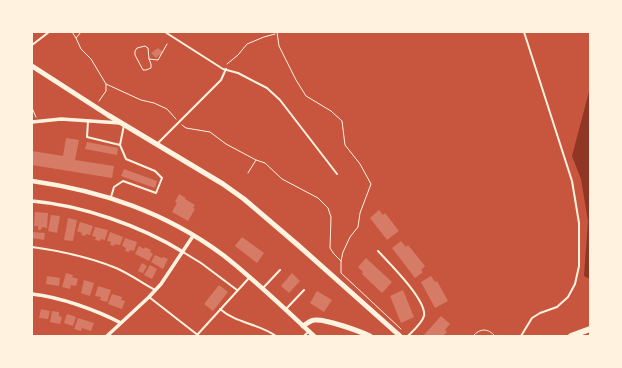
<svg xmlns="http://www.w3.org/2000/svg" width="622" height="368" font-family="'DejaVu Sans',sans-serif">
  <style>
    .water { fill: #8f3625 }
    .building { fill: #d67c66 }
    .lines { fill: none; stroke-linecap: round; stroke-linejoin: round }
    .path { stroke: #fff3e0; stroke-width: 1 }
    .service { stroke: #fff3e0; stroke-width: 2 }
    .minor { stroke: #fff3e0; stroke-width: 3.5 }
    .tertiary { stroke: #fff3e0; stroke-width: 4.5 }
    .secondary { stroke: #fff3e0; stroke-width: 5 }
    .primary { stroke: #fff3e0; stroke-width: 6 }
  </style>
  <rect width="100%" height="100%" fill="#c8553d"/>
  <path class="water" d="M590,88V279L584,276L588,221L581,179L572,156Z"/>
  <path class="building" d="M158,48L163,52L156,58L151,53Z
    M66,138L79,140L75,160L114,166L112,178L32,165V151L63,156Z
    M87,142L118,148L117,155L85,149Z
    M124,169L157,181L155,188L121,176Z
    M179,194L186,198L185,199L195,205L193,208L195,209L188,221L172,212L177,203L175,202Z
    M379,210L383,215L385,213L399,231L387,240L370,218Z
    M35,212L48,213L47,228L42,227L41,230H38V226H34Z
    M51,215L60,216L57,233L48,231Z
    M68,218L77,220L73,241L64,240Z
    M80,222L93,226L90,235L86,234L85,236L81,235L82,233L77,231Z
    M95,227L108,230L105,240L101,239L100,241L95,240L96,237L92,236Z
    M32,232L45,233L44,240L32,238Z
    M110,232L123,237L120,245L115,244L114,246L110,245L111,242L107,241Z
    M242,237L264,253L257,263L235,246Z
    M125,238L137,242L134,251L130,250L129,252L125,251L126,248L122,246Z
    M401,241L406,247L408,245L425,266L421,270L423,272L415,278L392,248Z
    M139,246L144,249L145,247L151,250L150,252L153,254L149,261L135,254Z
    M155,255L162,258L163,257L168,259L163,269L151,262Z
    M366,258L392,282L382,293L362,274L363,272L358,267Z
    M142,263L147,266L143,273L138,271Z
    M150,265L157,269L152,279L144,275Z
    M66,273L73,275L72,277L78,279L76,286L71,285L70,289L62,287Z
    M292,273L300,281L289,293L281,286Z
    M47,276L60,278L59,286L46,284Z
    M431,276L435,282L437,281L448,301L435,308L421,282Z
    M84,280L94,283L90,296L81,293Z
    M219,285L228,292L213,311L204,304Z
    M98,286L111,290L107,302L100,300L101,297L95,296Z
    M403,290L414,317L401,323L390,296Z
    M317,291L332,300L324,312L310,303Z
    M112,294L122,297L121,300L125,301L122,309L108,304Z
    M41,309L50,311L48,319L39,318Z
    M52,311L59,312V316L62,317L60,324L50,322Z
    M67,314L76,317L73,326L64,323Z
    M441,316L450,324L445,330L447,332L443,336H423Z
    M78,318L94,323L91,331L82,328L81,331L74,329Z"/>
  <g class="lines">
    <path class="path" d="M72,32L76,38L81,32
      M277,32L279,46L296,80L306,96L331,111L342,121L345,145L360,164L371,184L360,213L358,227L350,237L343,252L341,261V273L401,329
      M76,38L81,49L91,59L106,84V91L99,101
      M149,59L151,64V68L146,70H143L135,55V51L137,48L145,46L148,48L149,59L158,60L167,44
      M227,64L238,55L247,44L264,37L275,34
      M106,84L141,100L154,103L167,109L176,119
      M32,108L36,117
      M182,125L186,128L210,132L226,144L256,160L265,163L282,179L318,198L328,208L331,217L330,248L334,254L341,261
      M248,173L256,160
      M473,336C480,328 488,328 495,336"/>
    <path class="service" d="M165,32L223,69L238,73L267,88L280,100L337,174
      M32,45L49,32
      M88,121L87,137L120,145L124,125
      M157,144L221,80L226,69
      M111,197L114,187L123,181L156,193L162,178L155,171L126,159L120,145
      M32,247C61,251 89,257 116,268C130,274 142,283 155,290
      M378,251C389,263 427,300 424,316C422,323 413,331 408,336
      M183,252L201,263L237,290
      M263,288L280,270
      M149,297L199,336
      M220,309C237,324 258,323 276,336
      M286,309L304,290
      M198,334L249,278
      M304,336L308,332
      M521,336L532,318L540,313L557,307L568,297L575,284L579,266V223L572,181L524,32"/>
    <path class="minor" d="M32,122L61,119L120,123
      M32,201C81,205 141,226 183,252
      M32,294C60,297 96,310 121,323
      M107,336L149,297L161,284L193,236"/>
    <path class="tertiary" d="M32,181C102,191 165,212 223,255C255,280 284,308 314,336"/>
    <path class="secondary" d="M32,66L108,115L223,184L244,199L299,246L400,336
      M303,326C307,324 310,320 315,320C326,319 359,331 370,336"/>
    <path class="primary" d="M571,336L590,329"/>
  </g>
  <rect width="622" height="368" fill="none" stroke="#fff3e0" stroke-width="66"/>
</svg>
